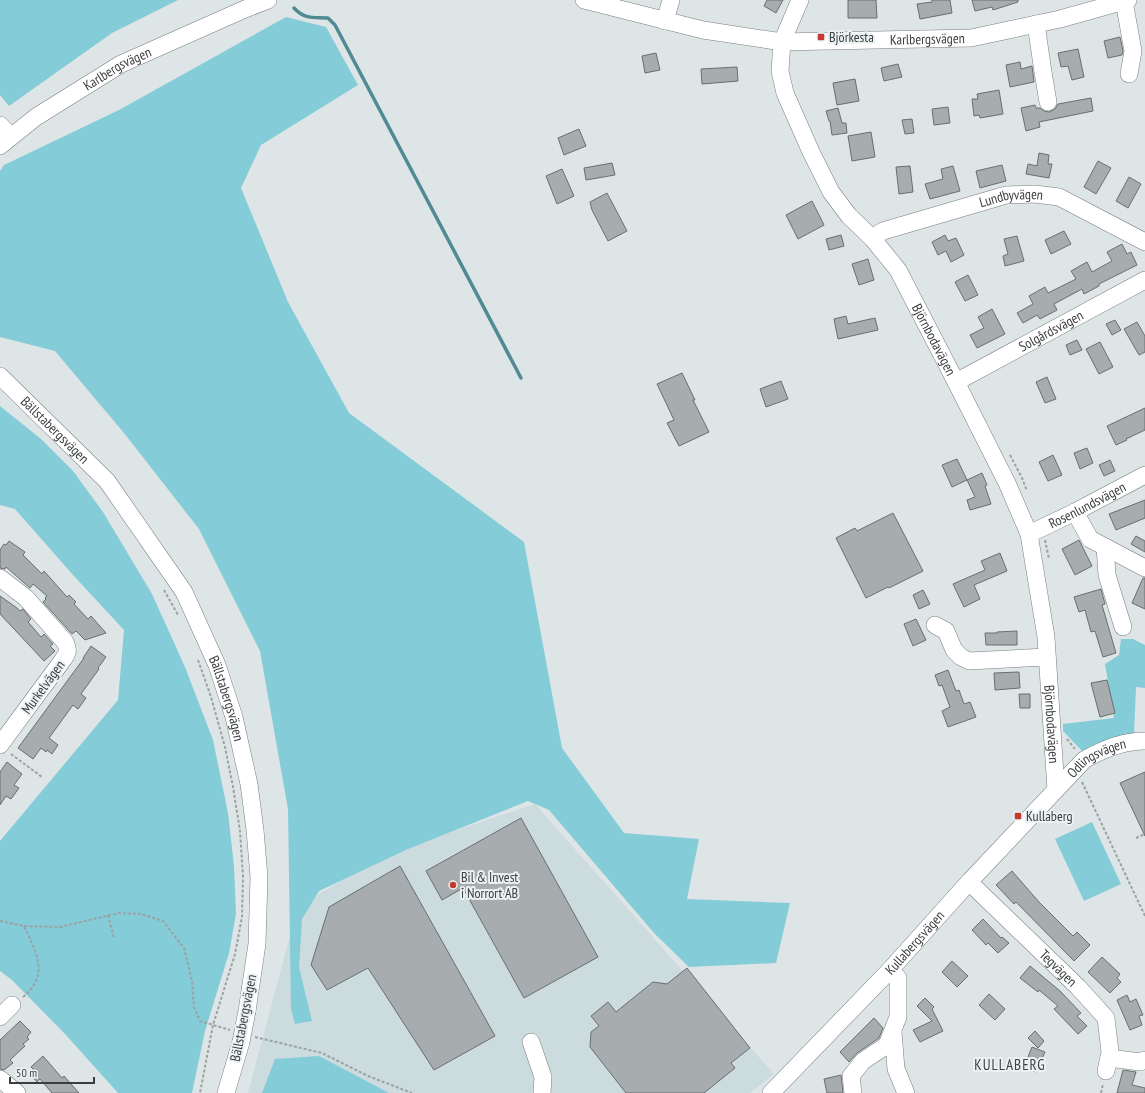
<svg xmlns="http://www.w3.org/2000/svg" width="1145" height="1093" font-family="'PT Sans Narrow',sans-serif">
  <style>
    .built { fill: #ccdbde }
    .green { fill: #83ccd8 }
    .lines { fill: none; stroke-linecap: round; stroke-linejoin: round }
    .stream { stroke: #518a93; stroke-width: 3.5 }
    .building { fill: #a7adae; stroke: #696e6f }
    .minor-casing { stroke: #787e7e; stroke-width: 18 }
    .path { stroke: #9ca1a2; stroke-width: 2; stroke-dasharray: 3 2; stroke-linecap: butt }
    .minor { stroke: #fff; stroke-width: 17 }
    .minor-bridge-casing { stroke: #787e7e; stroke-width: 18; stroke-linecap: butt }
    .minor-bridge { stroke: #fff; stroke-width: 17 }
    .poi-dot { fill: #c73930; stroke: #ebf2f3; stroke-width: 1.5 }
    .labels { text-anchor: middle; stroke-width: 4; stroke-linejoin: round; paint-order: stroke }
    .poi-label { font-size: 14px; fill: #3b3d3e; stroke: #ebf2f3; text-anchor: start }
    .street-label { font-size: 14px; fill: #3b3d3e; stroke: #ebf2f3 }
    .neighbourhood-label { font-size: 15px; letter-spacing: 1px; fill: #3f4445; stroke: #ebf2f3 }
  </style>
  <rect width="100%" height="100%" fill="#dee5e6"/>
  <path class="built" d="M535,804L774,1074L750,1093H248L298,906L391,852Z"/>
  <path class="green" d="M0,0H178L112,33L9,106L0,95Z
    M286,17L326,27L358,85L261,145L241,188L288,302L349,413L524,542L562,748L624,833L699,839L687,899L790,903L776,963L689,967L654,933L549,810L528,801L408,849L319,891L302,919L299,967L312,1021L295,1024L291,1009L288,809L260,651L199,529L124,433L55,351L0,337V171L4,165L119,110Z
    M0,406L41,439L73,471L103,512L152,594L185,667L213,740L228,813L234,866L236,914L229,953L205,1031L192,1093H118L65,1034L12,980L0,971V841L118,700L124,630L73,575L15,509L0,505Z
    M1121,639H1133L1145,645V688L1136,687L1134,734L1084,753L1063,731V724L1114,718L1105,664L1119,655Z
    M1092,822L1121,884L1084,901L1055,839Z
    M319,1056L389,1093H262L275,1059Z"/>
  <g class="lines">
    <path class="stream" d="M294,8C305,20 314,17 328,18L335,25L521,378"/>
  </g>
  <path class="building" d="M767,0H783L776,13L764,6Z
    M848,0H876L877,18H848Z
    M932,0H950L952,13L920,19L917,4L932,2Z
    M972,0H1018V2L993,10L992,7L975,11Z
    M1120,37L1123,51L1122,55L1108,58L1104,41Z
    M1078,49L1084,77L1072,80L1068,66L1061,67L1058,53Z
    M656,53L660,70L645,73L642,56Z
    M1020,62L1021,69L1032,66L1034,82L1010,87L1006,65Z
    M898,64L902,77L884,81L881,68Z
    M737,67L738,81L702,84L701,69Z
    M855,79L859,101L837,105L833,83Z
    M999,90L1003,114L980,118L979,115L974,116L972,99H978L977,94Z
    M1091,98L1093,111L1039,122L1040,127L1026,131L1021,108L1035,105L1036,108H1040L1044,111L1049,112L1055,109L1058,104Z
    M948,107L950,123L934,125L932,109Z
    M838,108L842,123H846L847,133L832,135L830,121H829L826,111Z
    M912,119L914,133L905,134L902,120Z
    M579,129L586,146L564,155L558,138Z
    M871,132L875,157L852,161L848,136Z
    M1039,153L1049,155L1048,164H1052L1049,178L1026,174L1028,164L1037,166Z
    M1098,161L1111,168L1096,194L1084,187Z
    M612,163L615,175L586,180L584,168Z
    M1002,165L1006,181L980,188L976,171Z
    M910,166L913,192L899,194L896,167Z
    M953,166L960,191L930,199L925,184L943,179L941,169Z
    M562,169L574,196L557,204L546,176Z
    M1129,177L1141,184L1128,208L1116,201Z
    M607,193L627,231L608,241L592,210L590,202Z
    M812,201L824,225L798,239L786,215Z
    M1064,231L1071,244L1051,254L1045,240Z
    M841,235L844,246L829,250L826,239Z
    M945,235L948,241L956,238L964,255L951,262L946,251L938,255L932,242Z
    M1017,236L1024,261L1005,266L1003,256L1008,254L1004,239Z
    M1122,244L1127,254L1131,252L1137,265L1099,284V286L1084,294L1082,289L1054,304L1057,310L1040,319L1037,315L1023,323L1017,313L1033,304L1029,296L1045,287L1048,293L1076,279L1071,271L1087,262L1092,272L1112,261L1107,252Z
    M868,259L874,280L859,285L852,264Z
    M968,275L978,295L965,301L955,282Z
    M992,309L1005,334L977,348L970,335L984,328L978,317Z
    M846,316L848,324L875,318L878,330L838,339L834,319Z
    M1115,320L1121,330L1112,335L1106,324Z
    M1137,322L1145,336V352L1139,355L1124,329Z
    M1077,340L1082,350L1070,355L1066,345Z
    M1100,342L1113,367L1099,374L1086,349Z
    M682,373L695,400H693L709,432L679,446L667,423L674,420L657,384Z
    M1047,377L1056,399L1045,403L1036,382Z
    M781,381L788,399L766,407L760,389Z
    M1145,408V430L1126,439L1127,440L1116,445L1107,426Z
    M1087,448L1093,463L1080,469L1074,453Z
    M1053,455L1062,475L1048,481L1039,462Z
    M957,459L967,480L952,487L942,465Z
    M1110,460L1115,471L1104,476L1099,465Z
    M982,473L987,485L985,486L991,504L970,510L967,500L975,497L967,480Z
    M1145,500V518L1116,530L1109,514Z
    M893,513L923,571L889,588L888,587L866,598L836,538L855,528L857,531Z
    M1136,536L1145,541V552L1131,544Z
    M1079,540L1092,566L1075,575L1062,549Z
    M9,541L25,552L23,555L42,574L44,571L67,597L69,595L76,602L74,604L88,619L91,616L106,633L85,640L76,631L72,634L43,602L46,599L45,598L47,596L33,584L30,588L6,567L5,569L0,568V550L4,544L6,545Z
    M1000,553L1007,571L974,585L980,599L964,607L953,584L985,570L981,561Z
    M1143,578H1145V609L1132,603Z
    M1101,589L1105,604L1102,605L1116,653L1103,657L1095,631L1091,632L1085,610L1079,612L1074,597Z
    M923,590L930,604L919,609L913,595Z
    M0,596L17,608L20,611L23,609L31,619L28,622L41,637L44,634L53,644L50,646L55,651L44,661L0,614Z
    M916,619L926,640L913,646L904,624Z
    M1017,631V645H986L985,633H997V632Z
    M91,646L106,657L98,668L99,669L81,694L86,698L78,709L73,705L49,738L58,745L52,754L47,750L46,752L41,748L33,759L18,748L84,658H83Z
    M948,670L956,691L959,690L964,704L970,702L976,717L948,727L942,711L950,707L942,685L939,686L935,675Z
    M1019,672L1020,688L995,690L994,673Z
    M1107,680L1115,713L1100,717L1091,683Z
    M1019,694H1030V708H1020Z
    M7,762L22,774L14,785L19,788L11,799L6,796L0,805V772Z
    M1145,772V836L1120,783Z
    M521,818L598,957L524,998L463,888L442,900L426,871Z
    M400,866L495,1036L434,1070L368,968L327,990L311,965L329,907Z
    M1012,871L1039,902L1073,936L1077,932L1090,945L1074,961L1016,902L1014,904L996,885Z
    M983,919L1001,938L1002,937L1009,943L998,953L988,943L986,945L972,930Z
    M1102,957L1120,974L1117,978L1121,982L1110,993L1088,972Z
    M952,961L968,976L957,987L942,972Z
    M1030,966L1060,991L1081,1013L1077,1016L1087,1026L1078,1034L1054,1009L1058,1006L1039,990L1038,992L1020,978Z
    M687,968L750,1048L731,1063L735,1068L704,1093H626L590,1047L591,1032L599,1026L591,1016L608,1002L616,1012L653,982L667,984Z
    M989,994L1005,1009L995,1020L979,1005Z
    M1127,995L1130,1002L1136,999L1143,1015L1139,1016L1142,1025L1130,1030L1117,1000Z
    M925,998L934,1007L932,1009L943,1031L920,1042L913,1030L932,1021L917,1006Z
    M874,1018L883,1028L879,1038L857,1053L849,1062L840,1052Z
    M20,1021L31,1032L27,1037L29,1039L23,1044L25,1046L10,1060L13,1063L4,1070L0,1069V1040Z
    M1035,1031L1044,1041L1038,1048L1028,1038Z
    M1032,1047L1045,1052L1036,1072L1024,1067Z
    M43,1056L62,1078L64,1076L79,1093H52L40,1079L37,1082L31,1075L35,1071L31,1067Z
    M1123,1070L1136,1072L1132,1085L1145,1088V1093H1117Z
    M841,1075L843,1093H827L824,1079Z"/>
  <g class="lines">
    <g class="minor-casing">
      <g id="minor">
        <path id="s1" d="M584,0L703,30L782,42L971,38L1060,19L1128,0"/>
        <path id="s2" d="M800,0L782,42L780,71L785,93L811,152L831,192L849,216L872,238L898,270L956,382L1007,483L1029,534L1046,637L1056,790"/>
        <path d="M1124,1L1133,51L1129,74"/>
        <path d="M665,21L671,0"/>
        <path d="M1036,24L1043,72L1048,102"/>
        <path d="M0,125L11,136"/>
        <path id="s3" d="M0,146L36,117L121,64L245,9L268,0"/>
        <path id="s4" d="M872,238L883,231L1006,195L1035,194L1059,197L1145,242"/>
        <path id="s5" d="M0,376L107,481L184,592L217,665L234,717L249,784L255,830L259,877L257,944L247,1011"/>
        <path id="s6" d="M956,382L1145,280"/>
        <path d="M1075,512L1090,539L1145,568"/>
        <path id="s7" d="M1029,534L1075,512L1145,475"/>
        <path d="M1105,547L1107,575L1123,627"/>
        <path d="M0,578L26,598L65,642C69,651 68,653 62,661L0,745"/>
        <path d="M935,625L946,631L954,650L961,657L969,661L1047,657"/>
        <path id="s8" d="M969,882L1078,987L1106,1018L1110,1052L1106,1071"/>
        <path d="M0,1017L12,1005"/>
        <path d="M893,1032L896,1069L906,1093"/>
        <path d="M531,1042L543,1077L542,1093"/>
        <path d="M1109,1058L1140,1062L1145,1060"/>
        <path d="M0,1079L17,1093"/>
        <path d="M226,1093L241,1042"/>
        <path id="s9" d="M771,1093L890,970L969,882L1084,760C1103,749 1123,741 1145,741"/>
        <path d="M853,1093L851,1076L863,1061L887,1045L898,1017V978L890,970"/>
      </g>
    </g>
    <path class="path" d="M1010,455L1022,478L1027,491
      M1045,540L1049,559
      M164,590L178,615
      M198,660L211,697L225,747L233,787L240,831L243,877L242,917L235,954L213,1025L200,1093
      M1067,739L1075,749
      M11,754L42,777
      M1082,782L1145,916
      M1136,838L1145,834
      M108,915L114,938
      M0,921L24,926L60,927L119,913L141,914L163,921L184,948L192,981L194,1007L200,1021L230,1030
      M23,997C50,975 36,952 24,926
      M255,1037L322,1053L368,1076L412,1093
      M1101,1093L1103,1084"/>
    <use href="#minor" class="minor"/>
    <g class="minor-bridge-casing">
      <path id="minor-bridge" d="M241,1042L247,1011"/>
    </g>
    <use href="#minor-bridge" class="minor-bridge"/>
  </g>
  <g class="poi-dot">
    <rect x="817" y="33" width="8" height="8" rx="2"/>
    <rect x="1014" y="812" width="8" height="8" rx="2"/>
    <circle cx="453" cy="885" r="4"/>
  </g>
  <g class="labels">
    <g class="poi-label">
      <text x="829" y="42">Björkesta</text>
      <text x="1026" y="821">Kullaberg</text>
      <text x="461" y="882">Bil &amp; Invest<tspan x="461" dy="16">i Norrort AB</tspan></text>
    </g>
    <g class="street-label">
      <text dy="5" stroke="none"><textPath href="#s1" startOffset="348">Karlbergsvägen</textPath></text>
      <text dy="5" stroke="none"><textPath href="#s3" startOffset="141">Karlbergsvägen</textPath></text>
      <text dy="5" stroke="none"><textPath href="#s4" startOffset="146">Lundbyvägen</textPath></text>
      <text dy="5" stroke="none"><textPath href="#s6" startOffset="108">Solgårdsvägen</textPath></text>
      <text dy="5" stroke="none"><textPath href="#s2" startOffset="388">Björnbodavägen</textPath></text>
      <text dy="5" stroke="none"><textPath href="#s5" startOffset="77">Bällstabergsvägen</textPath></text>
      <text dy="5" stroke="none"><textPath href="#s7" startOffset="65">Rosenlundsvägen</textPath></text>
      <text transform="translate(43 687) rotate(-54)" y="5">Murkelvägen</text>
      <text dy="5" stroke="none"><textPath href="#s5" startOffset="400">Bällstabergsvägen</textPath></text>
      <text dy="5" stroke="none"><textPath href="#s2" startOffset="796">Björnbodavägen</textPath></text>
      <text dy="5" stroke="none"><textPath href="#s9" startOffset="469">Odlingsvägen</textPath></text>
      <text dy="5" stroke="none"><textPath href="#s9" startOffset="208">Kullabergsvägen</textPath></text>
      <text dy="5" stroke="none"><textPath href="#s8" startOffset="124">Tegvägen</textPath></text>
      <text transform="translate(243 1018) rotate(-79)" y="5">Bällstabergsvägen</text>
    </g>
    <g class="neighbourhood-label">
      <text x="1010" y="1070">KULLABERG</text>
    </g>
  </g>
  <path d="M10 1077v6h84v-6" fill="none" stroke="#3b3d3e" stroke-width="2"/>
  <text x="16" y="1077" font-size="12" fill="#3b3d3e" stroke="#ebf2f3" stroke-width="3" paint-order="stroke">50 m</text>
</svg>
